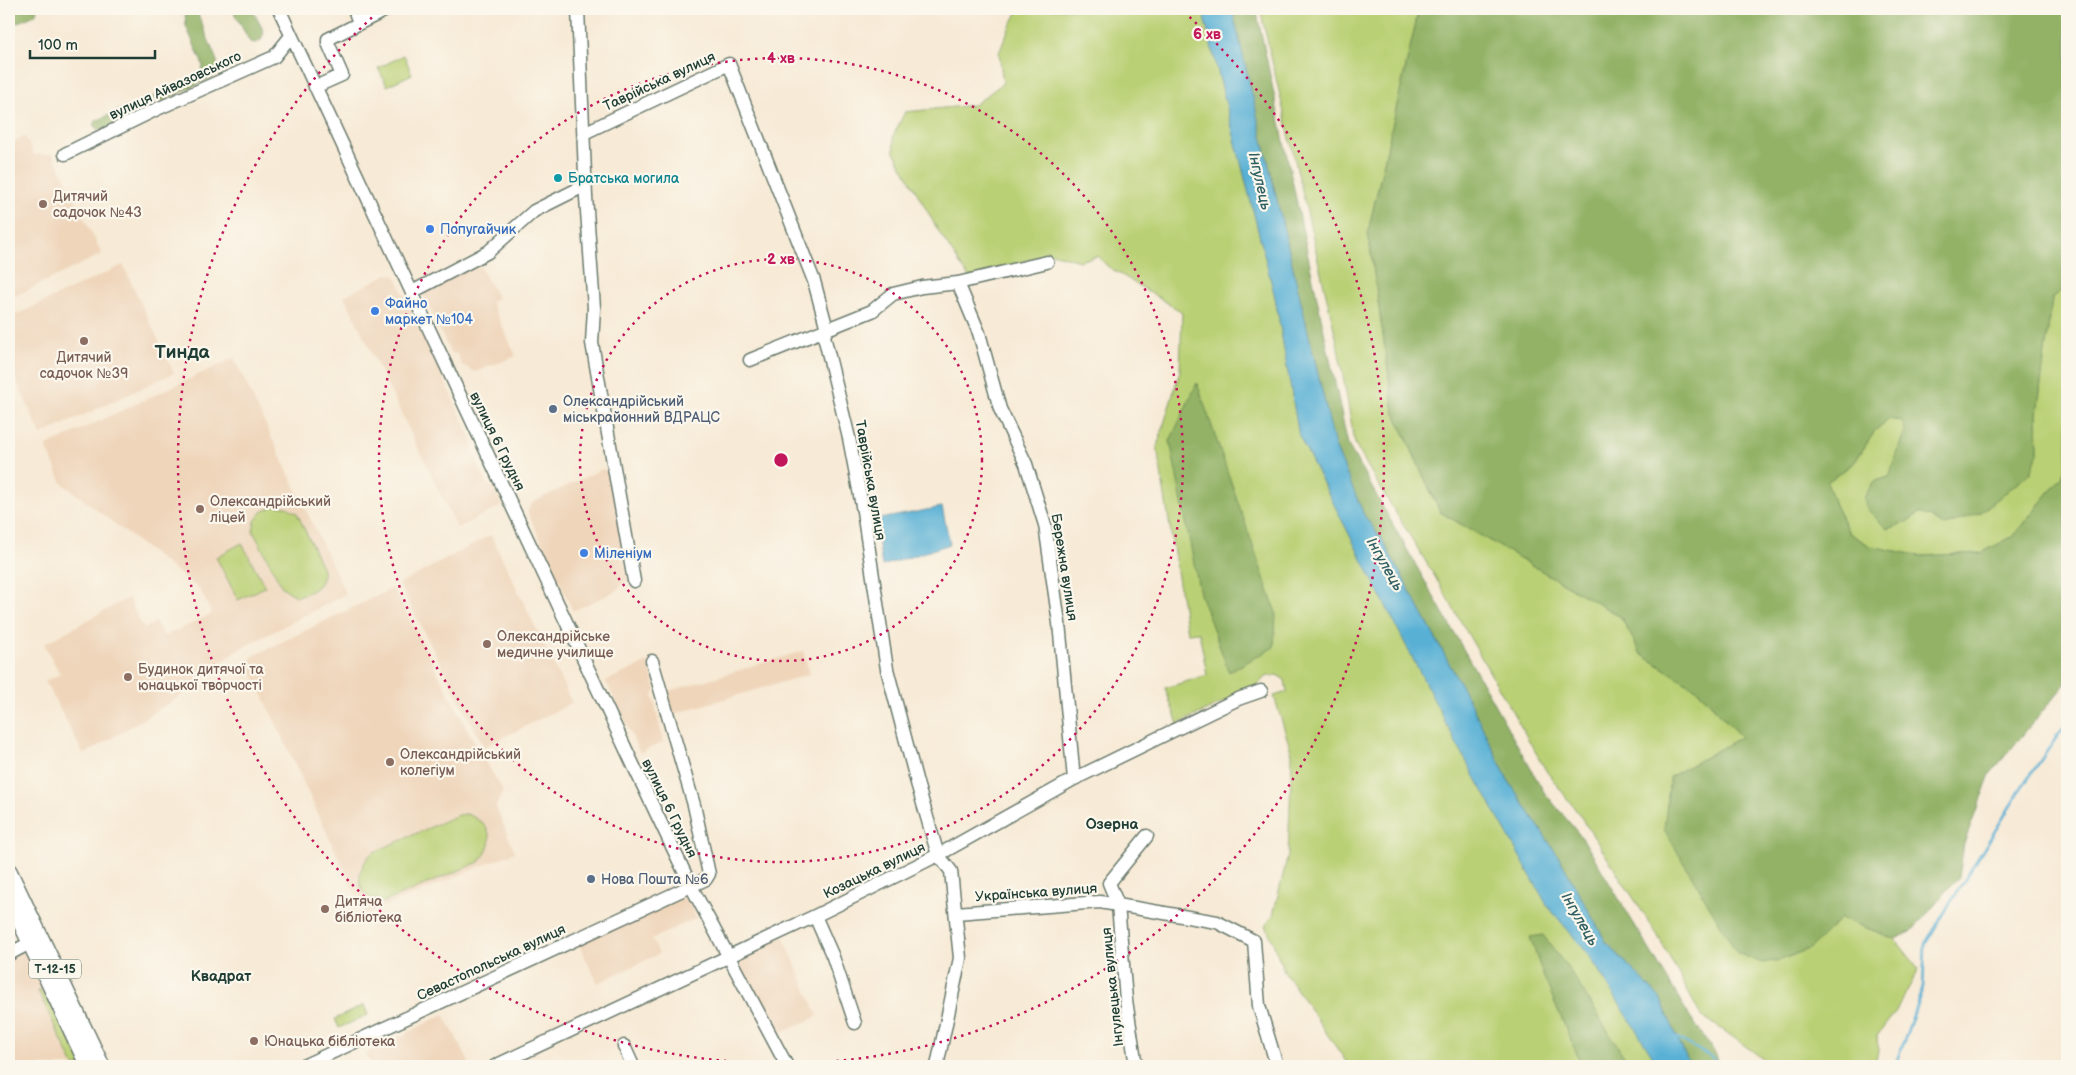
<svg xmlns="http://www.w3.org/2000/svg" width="2076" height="1075" font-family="'Balsamiq Sans',sans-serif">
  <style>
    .built { fill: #efd6bb }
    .green { fill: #bad075; stroke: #6c8654 }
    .forest { fill: #93b266; stroke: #59784d }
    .water { fill: #59b0d5; stroke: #3c7684 }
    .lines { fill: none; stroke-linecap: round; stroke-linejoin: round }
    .stream { stroke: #59b0d5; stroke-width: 2.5 }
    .minor-casing { stroke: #6b7a6d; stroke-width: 15 }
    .major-casing { stroke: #6b7a6d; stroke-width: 18 }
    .minor { stroke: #fff; stroke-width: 12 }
    .major { stroke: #fff; stroke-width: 15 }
    .ring { fill: none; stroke: #c2185b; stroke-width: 2.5; stroke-dasharray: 2.5 5 }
    .culture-dot { fill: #0f9aa8; stroke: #fbf7ec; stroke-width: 2 }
    .education-dot { fill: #8d6e63; stroke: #fbf7ec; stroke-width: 2 }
    .shop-dot { fill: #3f7fe0; stroke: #fbf7ec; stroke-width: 2 }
    .service-dot { fill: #5c6f8a; stroke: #fbf7ec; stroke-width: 2 }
    .labels { text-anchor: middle; stroke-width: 4.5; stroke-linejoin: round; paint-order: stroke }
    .shield { fill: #fbf7ec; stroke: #61756b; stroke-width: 1 }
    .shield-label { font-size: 12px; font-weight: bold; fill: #1f3d34 }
    .street-label { font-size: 14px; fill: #1f3d34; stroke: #fbf7ec }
    .culture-label { font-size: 14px; fill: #0d838f; stroke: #fbf7ec; text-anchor: start }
    .education-label { font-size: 14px; fill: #785e54; stroke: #fbf7ec; text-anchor: start }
    .shop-label { font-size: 14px; fill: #366cbe; stroke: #fbf7ec; text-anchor: start }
    .service-label { font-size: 14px; fill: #4e5e75; stroke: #fbf7ec; text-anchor: start }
    .water-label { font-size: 15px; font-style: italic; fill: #306064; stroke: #fbf7ec }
    .neighbourhood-label { font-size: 15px; font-weight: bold; fill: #1f3d34; stroke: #fbf7ec }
    .district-label { font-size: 19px; font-weight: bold; fill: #1f3d34; stroke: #fbf7ec }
    .centre { fill: #c2185b; stroke: #fbf7ec; stroke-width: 2.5 }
    .ring-label { font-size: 15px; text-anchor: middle; font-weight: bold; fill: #c2185b; stroke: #fbf7ec; stroke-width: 4.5; stroke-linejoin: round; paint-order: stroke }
  </style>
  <rect width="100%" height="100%" fill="#fbf7ec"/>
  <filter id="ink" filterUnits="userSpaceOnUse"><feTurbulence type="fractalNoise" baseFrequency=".02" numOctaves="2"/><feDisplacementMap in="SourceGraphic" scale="10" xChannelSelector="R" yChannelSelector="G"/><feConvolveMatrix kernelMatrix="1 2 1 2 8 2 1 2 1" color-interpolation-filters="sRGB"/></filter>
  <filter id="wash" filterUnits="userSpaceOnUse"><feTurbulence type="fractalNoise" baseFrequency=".0096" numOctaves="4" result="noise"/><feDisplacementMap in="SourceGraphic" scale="20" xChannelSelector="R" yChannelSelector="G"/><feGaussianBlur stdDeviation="1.12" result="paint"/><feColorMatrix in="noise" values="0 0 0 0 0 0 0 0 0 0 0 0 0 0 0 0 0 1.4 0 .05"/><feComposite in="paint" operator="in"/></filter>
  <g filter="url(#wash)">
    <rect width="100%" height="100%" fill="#f7ead6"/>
    <path class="built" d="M25,136L34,155L53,154L102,254L9,299V144Z
      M123,265L174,373L41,435L9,365V318Z
      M475,265L480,267L498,298L491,302L516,356L475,372L462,365L457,354L450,352L424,296V292Z
      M387,274L395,275L474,444L472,452L487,484L494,486L501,502L500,507L457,528L344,296Z
      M234,358L346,594L236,651L179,697L84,755L45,681L60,674L44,644L128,598L144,629L156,622L164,636L212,614L200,590L62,483L46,446Z
      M602,469L608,471L611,474L628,579L616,591L573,611L528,513V509L533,502Z
      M491,535L572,703L484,747L399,584Z
      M393,588L470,734L503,791L496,807L515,852L365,915L248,663L253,656Z
      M803,651L810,674L673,714L666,692Z
      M648,662L656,690L653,695L663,742L640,753L606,681Z
      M679,896L688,901L696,918L652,939L659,954L598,983L578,943Z
      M783,936L818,1016L776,1035L738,966L739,959L743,954Z
      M22,951L34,961L35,972L43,990L52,999L85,1066H9V1048L14,1046L9,1038V958Z
      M444,1014L470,1064L465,1066H372L366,1054Z"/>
    <path class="green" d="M1019,9H1202L1275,297L1299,436L1454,739L1547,905L1589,955L1659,1066H1349L1284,971L1266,925L1273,915L1288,855L1292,754L1274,696L1287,692L1285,680L1277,675L1265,677L1256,687L1178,724L1165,688L1207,675L1199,632L1187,633L1157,447L1180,371L1182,312L1107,266L1098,256L1079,261L1052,253L969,278L939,232L894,152L893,136L905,112L974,105L1003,83L999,53L1009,28Z
      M1260,9H1419L1368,232L1394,411L1440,512L1621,617L1641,654L1698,690L1741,737L1670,777L1811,948L1841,918L1895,939L1919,969L1896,1011L1877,1036L1878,1051L1875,1066H1773L1723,1030L1701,1016L1658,936L1579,814L1547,772L1434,575L1375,479L1355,444L1337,342Z
      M404,55L412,74L387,86L378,68Z
      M2067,287V461L2062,477L2012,537L1981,553L1921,556L1870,546L1849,533L1835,505L1827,482L1854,463L1875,431L1888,419L1902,421L1905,430L1889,477L1873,482L1905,523L1919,513L1931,517L1943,526L1981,512L2030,473L2038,453L2037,414L2052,298Z
      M275,506L287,507L297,513L323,569C324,586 312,593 296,596L282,587L253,531L255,521L262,512Z
      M242,543L265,587L238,600L216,557Z
      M467,814C492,824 497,842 479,862L384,902C354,898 354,871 372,853L458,815Z
      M41,990L51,1000L83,1066H74L38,991Z
      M364,1005L368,1015L339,1028L335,1019Z"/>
    <path class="forest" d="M9,9H37V10L35,15L9,26Z
      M232,9H252L264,32L261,40L256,43L250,42Z
      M1232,9H1256L1348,445L1544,792L1583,839L1687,1012L1716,1055L1720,1066H1690L1660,998L1606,942L1560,859L1508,780L1469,700L1384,543L1364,515L1335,446Z
      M1419,9H2067V287L2052,298L2037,414L2038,453L2030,473L1981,512L1943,526L1931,517L1919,513L1905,523L1887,529L1867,509L1864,498L1873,482L1889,477L1905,430L1902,421L1888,419L1875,431L1854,463L1827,482L1835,505L1849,533L1870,546L1921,556L1981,553L2012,537L2062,477L2067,461V682L1990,774L1964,844L1959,877L1911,932L1895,939L1841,918L1811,948L1781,960L1762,963L1737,953L1664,829L1670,777L1741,737L1698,690L1641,654L1621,617L1440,512L1394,411L1368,232Z
      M188,10L197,12L217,61V69L213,77L162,101L155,100L153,97L201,75L203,65L186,26L185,13Z
      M134,106L137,109V114L106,129L98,130L93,125L96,121L124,108Z
      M1197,383L1276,613L1274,647L1229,672L1200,594L1170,441Z
      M1543,935L1570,971L1630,1066H1582L1543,975L1530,937Z"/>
    <path class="water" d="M1202,9H1232L1335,446L1364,515L1384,543L1469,700L1508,780L1560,859L1606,942L1660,998L1690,1066H1659L1589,955L1547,905L1454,739L1299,436L1275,297Z
      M942,507L950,544L882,566L875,520Z"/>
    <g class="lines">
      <path class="stream" d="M1676,1037L1726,1066
        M1895,1066L1923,987L1925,944L2019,792L2067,722"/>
    </g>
  </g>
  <g filter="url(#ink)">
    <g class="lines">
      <g class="minor-casing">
        <path id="minor" d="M279,9L637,773L691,886L787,1066
          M354,9L359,23
          M578,9L586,197L594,308L592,343L634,581
          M315,87L342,75L328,43V39L388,9
          M584,133L729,64L814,281L827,329L824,336L849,438L863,511L887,669L917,783L938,855L951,871L960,958L937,1066
          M65,154L155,110L274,57L291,36
          M958,283L979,333L1000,409L1026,464L1045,525L1059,623L1074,779
          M412,292L488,252L534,211L586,185
          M750,360L872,311L893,294L922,287L958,283L1047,262
          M956,913L1100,902L1217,922L1254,941L1259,1006L1277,1066
          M815,916L833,957L855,1023
          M9,954L30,943
          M624,1046L633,1066
          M303,1066L706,879L709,874L694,805L652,661
          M495,1066L815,916L938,855L1074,779L1238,699L1261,691
          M1136,1066L1126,1000L1118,905L1109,883L1147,836"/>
      </g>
      <g class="major-casing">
        <path id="major" d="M9,871L102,1066
          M9,898L88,1066"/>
      </g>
      <use href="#minor" class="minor"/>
      <use href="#major" class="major"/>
    </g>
  </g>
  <g class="ring">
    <circle cx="781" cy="460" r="201"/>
    <circle cx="781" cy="460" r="402"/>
    <path d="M1184 12A603 603 0 1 1 378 12"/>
  </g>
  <circle class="culture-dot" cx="558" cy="178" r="5"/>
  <g class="education-dot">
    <circle cx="43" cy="204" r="5"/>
    <circle cx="84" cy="341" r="5"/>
    <circle cx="200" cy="509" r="5"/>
    <circle cx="487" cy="644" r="5"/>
    <circle cx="128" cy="677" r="5"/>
    <circle cx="390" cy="762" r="5"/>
    <circle cx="325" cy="909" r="5"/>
    <circle cx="254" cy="1041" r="5"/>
  </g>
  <g class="shop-dot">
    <circle cx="430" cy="229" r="5"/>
    <circle cx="375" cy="311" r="5"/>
    <circle cx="584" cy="553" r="5"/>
  </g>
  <g class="service-dot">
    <circle cx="553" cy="409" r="5"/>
    <circle cx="591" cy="879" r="5"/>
  </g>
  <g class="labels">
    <rect class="shield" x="29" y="959.5" width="52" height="19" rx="4"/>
    <g class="shield-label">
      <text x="55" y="973">Т-12-15</text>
    </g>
    <g class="street-label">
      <text transform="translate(659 81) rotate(-25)" y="5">Таврійська вулиця</text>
      <text transform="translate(175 85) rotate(-25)" y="5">вулиця Айвазовського</text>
      <text transform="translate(498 441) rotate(64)" y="5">вулиця 6 Грудня</text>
      <text transform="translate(871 480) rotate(80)" y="5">Таврійська вулиця</text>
      <text transform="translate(1065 567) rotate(81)" y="5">Бережна вулиця</text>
      <text transform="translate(670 808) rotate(64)" y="5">вулиця 6 Грудня</text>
      <text transform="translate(874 870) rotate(-26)" y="5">Козацька вулиця</text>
      <text transform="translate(1036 892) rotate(-4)" y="5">Українська вулиця</text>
      <text transform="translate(491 962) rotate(-25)" y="5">Севастопольська вулиця</text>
      <text transform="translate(1112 987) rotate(-96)" y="5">Інгулецька вулиця</text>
    </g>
    <g class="culture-label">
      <text x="568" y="183">Братська могила</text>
    </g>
    <g class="education-label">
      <text x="53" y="201">Дитячий<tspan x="53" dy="16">садочок №43</tspan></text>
      <text x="84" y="362" text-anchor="middle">Дитячий<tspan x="84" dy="16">садочок №39</tspan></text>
      <text x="210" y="506">Олександрійський<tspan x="210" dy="16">ліцей</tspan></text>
      <text x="497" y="641">Олександрійське<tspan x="497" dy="16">медичне училище</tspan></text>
      <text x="138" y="674">Будинок дитячої та<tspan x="138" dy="16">юнацької творчості</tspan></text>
      <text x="400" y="759">Олександрійський<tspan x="400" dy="16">колегіум</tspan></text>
      <text x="335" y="906">Дитяча<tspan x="335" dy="16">бібліотека</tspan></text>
      <text x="264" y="1046">Юнацька бібліотека</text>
    </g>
    <g class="shop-label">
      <text x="440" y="234">Попугайчик</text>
      <text x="385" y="308">Файно<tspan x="385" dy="16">маркет №104</tspan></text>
      <text x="594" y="558">Міленіум</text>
    </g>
    <g class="service-label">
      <text x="563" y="406">Олександрійський<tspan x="563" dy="16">міськрайонний ВДРАЦС</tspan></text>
      <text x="601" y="884">Нова Пошта №6</text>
    </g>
    <g class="water-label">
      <text transform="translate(1260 181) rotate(77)" y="5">Інгулець</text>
      <text transform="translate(1385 564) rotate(60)" y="5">Інгулець</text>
      <text transform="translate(1580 919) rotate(60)" y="5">Інгулець</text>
    </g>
    <g class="neighbourhood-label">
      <text x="1112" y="829">Озерна</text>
      <text x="221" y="981">Квадрат</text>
    </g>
    <g class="district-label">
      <text x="182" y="358">Тинда</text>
    </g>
  </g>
  <circle cx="781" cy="460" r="8" class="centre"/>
  <g class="ring-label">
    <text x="1207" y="39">6 хв</text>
    <text x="781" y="63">4 хв</text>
    <text x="781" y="264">2 хв</text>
  </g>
  <rect width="2076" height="1075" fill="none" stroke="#fbf7ec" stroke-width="30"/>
  <path d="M30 50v8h125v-8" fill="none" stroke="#1f3d34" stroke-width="2.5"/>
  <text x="38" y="50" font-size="15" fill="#1f3d34" stroke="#fbf7ec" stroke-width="4" paint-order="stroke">100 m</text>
</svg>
